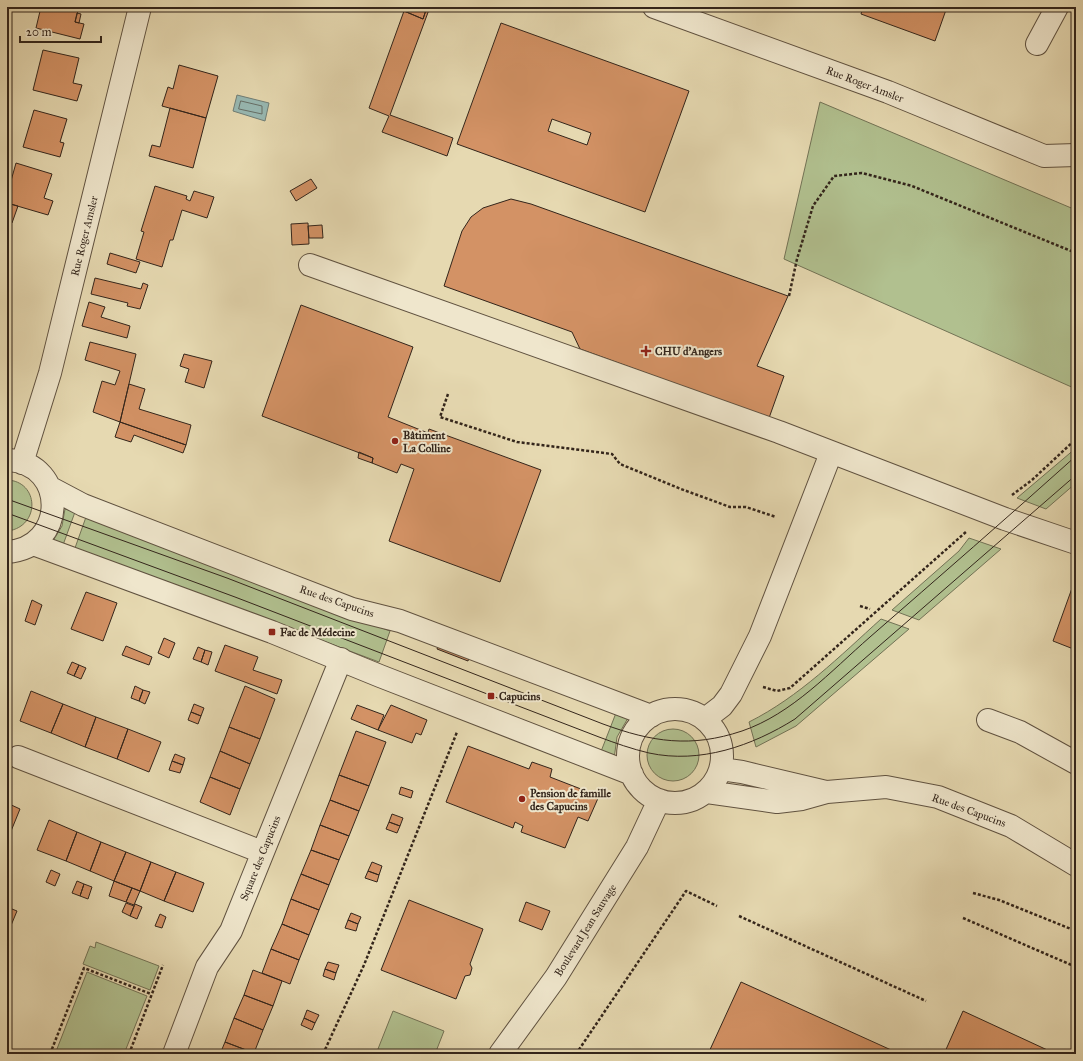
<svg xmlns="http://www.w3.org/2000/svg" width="1083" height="1061" font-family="'IM FELL Great Primer',serif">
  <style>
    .green { fill: #b1c08f; stroke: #727255 }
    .water { fill: #98b9b3; stroke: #707e76 }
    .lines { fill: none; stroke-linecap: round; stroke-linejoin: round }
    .shore { stroke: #666f67; stroke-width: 1 }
    .building { fill: #d39265; stroke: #33251b; fill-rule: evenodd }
    .minor-casing { stroke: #605240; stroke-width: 24 }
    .path { stroke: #33251b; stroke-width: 2.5; stroke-dasharray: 3 2; stroke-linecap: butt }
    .minor { stroke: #efe6cc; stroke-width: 22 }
    .tram { stroke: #33251b; stroke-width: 1 }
    .poi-dot { fill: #8f2418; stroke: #efe6cc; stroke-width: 1.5 }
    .labels { text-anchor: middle; stroke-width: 4; stroke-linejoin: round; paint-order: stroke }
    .street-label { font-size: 11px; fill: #33251b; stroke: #efe6cc }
    .poi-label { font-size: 11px; font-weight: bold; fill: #33251b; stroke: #efe6cc; text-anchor: start }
  </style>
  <rect width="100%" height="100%" fill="#e6d9b1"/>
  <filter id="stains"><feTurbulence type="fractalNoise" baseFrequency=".005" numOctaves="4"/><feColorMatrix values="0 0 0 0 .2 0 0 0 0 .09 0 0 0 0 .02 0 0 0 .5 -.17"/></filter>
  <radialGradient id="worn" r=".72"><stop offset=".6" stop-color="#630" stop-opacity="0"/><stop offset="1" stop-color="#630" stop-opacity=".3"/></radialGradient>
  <path class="green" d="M820,102L1076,210V389L784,259Z
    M1076,448V483L1046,509L1017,498Z
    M7,480C39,481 41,526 8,531Z
    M65,509L75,512L63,545L53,541L62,526Z
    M86,517L390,631L379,662L75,548Z
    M969,538L1001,549L919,620L892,610L959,551Z
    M881,619L909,629L796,726L756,747L749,722C799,697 840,656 881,619Z
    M616,713L628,718L617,737L614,759L600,754Z
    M647 755a26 26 0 1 1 52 0a26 26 0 1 1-52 0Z
    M96,942L159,966L150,990L83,964L90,946L95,948Z
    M87,972L147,996L124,1054H55Z
    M393,1011L444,1031L435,1054H376Z"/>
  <path class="water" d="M237,95L269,103L265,121L233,111Z"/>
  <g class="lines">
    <path class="shore" d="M241,101L262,106V114L239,109Z"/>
  </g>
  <path class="building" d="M41,7H79L75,22L84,24L80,39L36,28Z
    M405,7H427L423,19L404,11Z
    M427,7H430L390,115L453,138L447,156L382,132L389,116L369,108L404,11L423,19Z
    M863,7H947L935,41L861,14Z
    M77,13L81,14L79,23L75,22Z
    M501,23L689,91L645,212L457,144ZM552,119L591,133L587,145L548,131Z
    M43,50L79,58L73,83L82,85L77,101L33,90Z
    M179,65L218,76L206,118L162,106L168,87L173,89Z
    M170,108L206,118L193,168L149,156L152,145L160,147Z
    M34,110L67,119L60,142L64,143L60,157L23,147Z
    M16,163L52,174L44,198L53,201L48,215L7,203V195Z
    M311,179L317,188L296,201L290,191Z
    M155,186L187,196L186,199L190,201L194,191L214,197L207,218L182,210L173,240H170L162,267L136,259L144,232L141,231Z
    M511,199L531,204L788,296L757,366L784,376L769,418L580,349L572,332L444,286L462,231L471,217L483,208Z
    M7,203L18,206L12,223L7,222Z
    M308,223L309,244L292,245L291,224Z
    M322,225L323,238H309L308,226Z
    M110,253L140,262L136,273L107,264Z
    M95,278L141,289L143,283L148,285L140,309L127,306L128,303L91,294Z
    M89,302L105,307L101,317L130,326L127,338L82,326Z
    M301,305L413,347L388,417L428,433L429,429L541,470L500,582L389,541L414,469L401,464L397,473L372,463L373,458L262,416Z
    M90,342L136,354L120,422L93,412L102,381L115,385L120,371L85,360Z
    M184,354L212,361L204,388L185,382L189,369L180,366Z
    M129,384L145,389L139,409L191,425L186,445L120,422Z
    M120,422L186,445L183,453L134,435L131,442L115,437Z
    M359,452L373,458L372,463L358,458Z
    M1076,577V650L1053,641Z
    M86,592L117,603L103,641L71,629Z
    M32,600L42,605L35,625L25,621Z
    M164,638L175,643L169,658L158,653Z
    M439,643L470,654L468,661L437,649Z
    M225,645L258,657L253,670L282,680L277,694L215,671Z
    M126,646L152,657L149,665L122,655Z
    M198,647L205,650L201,662L193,659Z
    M205,650L212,652L208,665L201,662Z
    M72,662L79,665L74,676L67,673Z
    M79,665L86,668L81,679L74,676Z
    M135,686L143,690L139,701L131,698Z
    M245,686L275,699L260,739L229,727Z
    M143,690L150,692L145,704L139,701Z
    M31,691L63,704L51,733L20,721Z
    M63,704L96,717L85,747L51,733Z
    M194,704L204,708L201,716L191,712Z
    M357,705L384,715L378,730L351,719Z
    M391,705L427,720L421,735L416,733L412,743L378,730Z
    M191,712L201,716L198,724L188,720Z
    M96,717L128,729L117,759L85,747Z
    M229,727L260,739L250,764L220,751Z
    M128,729L161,742L149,772L117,759Z
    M356,731L386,742L369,786L339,775Z
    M468,746L529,769L532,762L552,769L550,777L599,796L588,821L578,817L565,848L521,832L523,826L515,822L513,828L446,802Z
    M220,751L250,764L240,789L210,777Z
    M175,754L185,758L183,765L172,761Z
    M172,761L183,765L180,773L169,770Z
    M339,775L369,786L359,811L330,800Z
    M210,777L240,789L230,815L200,802Z
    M401,787L413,791L411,798L399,794Z
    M330,800L359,811L349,836L320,825Z
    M7,803L20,809L7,841Z
    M392,814L403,818L400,826L389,822Z
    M49,820L77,832L66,861L37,850Z
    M389,822L400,826L397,833L386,829Z
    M320,825L349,836L339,860L311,850Z
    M77,832L101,842L90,871L66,861Z
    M101,842L126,852L114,881L90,871Z
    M311,850L339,860L329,885L301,874Z
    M126,852L151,862L140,891L114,881Z
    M151,862L176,872L164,901L140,891Z
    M372,862L382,866L379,875L368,871Z
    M51,870L60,874L55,886L46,882Z
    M368,871L379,875L377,882L365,878Z
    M176,872L204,883L193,912L164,901Z
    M301,874L329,885L319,910L291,899Z
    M77,881L84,884L80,896L72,893Z
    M114,881L132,888L126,902L109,896Z
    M84,884L92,887L88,899L80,896Z
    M132,888L140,891L134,905L126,902Z
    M291,899L319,910L309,935L282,924Z
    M409,900L483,929L470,964L472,968L470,975L465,976L456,999L381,970Z
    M526,902L550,911L542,930L519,921Z
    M126,903L134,906L130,916L122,912Z
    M135,904L142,907L137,919L130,916Z
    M7,907L17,911L7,935Z
    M351,913L361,917L358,924L348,920Z
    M160,914L166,917L162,928L155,926Z
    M348,920L358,924L356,931L345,928Z
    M282,924L309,935L299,960L271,949Z
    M271,949L299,960L290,984L262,973Z
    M328,962L339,965L336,973L325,969Z
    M325,969L336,973L334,980L323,976Z
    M253,970L282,981L273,1006L244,995Z
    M741,982L900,1054H708Z
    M244,995L273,1006L263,1030L234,1018Z
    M307,1010L319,1015L315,1023L304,1018Z
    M963,1011L1056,1054H944Z
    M234,1018L263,1030L254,1053L225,1042Z
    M304,1018L315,1023L312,1030L301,1025Z
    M225,1042L254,1053V1054H220Z"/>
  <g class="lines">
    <g class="minor-casing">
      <path id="minor" d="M654,7L888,92L1044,156L1076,155
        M1037,44L1057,7
        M310,265L779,432L1005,519L1076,543
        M22,463L50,373L140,7
        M49,487L83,505L352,609L400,621L651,716
        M33,544L272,632L380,676L632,774
        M7,552C67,548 68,464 9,460
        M628 756a47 47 0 1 1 94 0a47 47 0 1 1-94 0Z
        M705,719L722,706L731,694L760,636L831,453
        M988,720L1020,732L1076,763
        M18,757L262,852
        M721,769L742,772L826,792
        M707,792L777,802L802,799L827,792L886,787L938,797L1011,826L1076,865
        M174,1054L207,967L231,931L341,659
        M500,1054L556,977L637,847L659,800"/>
    </g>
    <path class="path" d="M789,296L797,259L813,206L834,176L862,173L912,186L1076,253
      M448,394L440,417L517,442L612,454L620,464L681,489L730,507H746L776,517
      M1012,495L1032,480L1076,439
      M860,606L870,609
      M763,687L777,691L790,688L967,531
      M973,893L999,900L1076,931
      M739,916L926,1001
      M963,918L1076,967
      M50,1054L84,968L151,994
      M129,1054L163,965
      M323,1054L364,965L457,732
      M576,1054L686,891L717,906"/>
    <use href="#minor" class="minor"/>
    <path class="tram" d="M7,499L227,578L603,724C652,742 691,748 742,731C792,714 831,671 870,637C939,577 1008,517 1076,456
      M7,513L235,597L599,737C615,743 632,749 649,753C700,764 752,746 795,719L1076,475"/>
  </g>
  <g class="poi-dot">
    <path d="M644 345h4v4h4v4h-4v4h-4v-4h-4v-4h4z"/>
    <circle cx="395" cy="441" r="4"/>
    <rect x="268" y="628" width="8" height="8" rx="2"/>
    <rect x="487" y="692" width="8" height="8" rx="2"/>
    <circle cx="522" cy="799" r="4"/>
  </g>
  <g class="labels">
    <g class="street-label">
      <text transform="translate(865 84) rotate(21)" y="4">Rue Roger Amsler</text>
      <text transform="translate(84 236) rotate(-76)" y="4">Rue Roger Amsler</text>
      <text transform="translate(337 601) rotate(19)" y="4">Rue des Capucins</text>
      <text transform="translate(969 810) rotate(20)" y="4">Rue des Capucins</text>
      <text transform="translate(260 858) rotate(-68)" y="4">Square des Capucins</text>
      <text transform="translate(585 930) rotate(-58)" y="4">Boulevard Jean Sauvage</text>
    </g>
    <g class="poi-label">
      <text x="655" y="355">CHU d'Angers</text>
      <text x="403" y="439">Bâtiment<tspan x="403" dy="13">La Colline</tspan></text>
      <text x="280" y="636">Fac de Médecine</text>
      <text x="499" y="700">Capucins</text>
      <text x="530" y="797">Pension de famille<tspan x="530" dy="13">des Capucins</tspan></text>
    </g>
  </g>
  <rect width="1083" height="1061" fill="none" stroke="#e6d9b1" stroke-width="24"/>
  <rect x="8" y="8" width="1067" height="1045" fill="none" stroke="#33251b" stroke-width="2"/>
  <rect x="12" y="12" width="1059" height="1037" fill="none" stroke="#33251b"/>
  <path d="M20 36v6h81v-6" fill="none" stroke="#33251b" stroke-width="2"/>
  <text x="26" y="36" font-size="12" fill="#33251b" stroke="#efe6cc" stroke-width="3" paint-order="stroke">20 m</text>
  <rect width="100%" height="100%" filter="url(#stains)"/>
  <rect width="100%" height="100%" fill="url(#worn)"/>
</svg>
